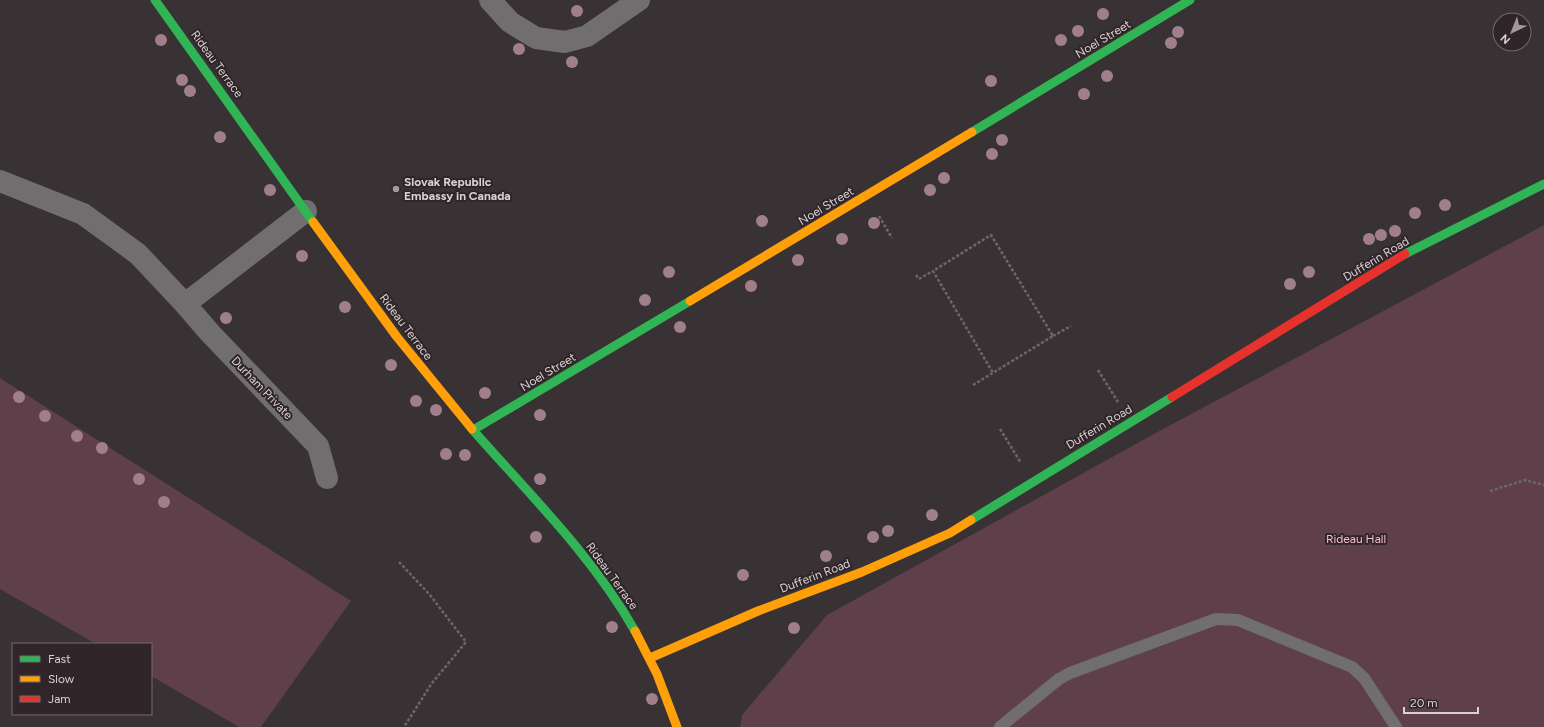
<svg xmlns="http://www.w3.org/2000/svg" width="1544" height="727" font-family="Figtree,sans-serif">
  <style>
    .green { fill: #5e3f4a }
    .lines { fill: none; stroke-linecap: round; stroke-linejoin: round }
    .path { stroke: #6b6869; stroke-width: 2.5; stroke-dasharray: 3 2; stroke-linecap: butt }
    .lane { stroke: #706e6f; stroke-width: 12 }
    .street { stroke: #706e6f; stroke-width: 22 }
    .fast { stroke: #30b455; stroke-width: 9 }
    .slow { stroke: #ff9f0a; stroke-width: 9 }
    .jam { stroke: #e5322d; stroke-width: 9 }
    .tree { fill: #a07f8b }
    .poi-dot { fill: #a19a9c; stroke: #302529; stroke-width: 1.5 }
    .labels { text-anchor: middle; stroke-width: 4; stroke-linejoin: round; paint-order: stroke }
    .street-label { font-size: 12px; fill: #d9d2d4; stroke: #302529 }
    .poi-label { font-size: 12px; font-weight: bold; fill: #d9d2d4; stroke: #302529; text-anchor: start }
    .park-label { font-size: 12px; fill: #f6bed2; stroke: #302529 }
  </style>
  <rect width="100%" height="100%" fill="#383234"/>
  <path class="green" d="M1544,225V727H740L742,715L827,615L1152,435Z
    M0,378L351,601L261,727H239L151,676V644H96L0,589Z"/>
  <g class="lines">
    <path class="path" d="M879,216L892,238
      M916,275L919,279L933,271
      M1053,336L1071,326
      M1098,370L1118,402
      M973,385L1053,336L991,235L933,271L993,373
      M1000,429L1021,463
      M1490,491L1525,480L1544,485
      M399,562L430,595L466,642L432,683L404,727"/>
    <path class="lane" d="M1000,727L1059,679L1070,673L1216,619L1238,620L1352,667L1364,678L1396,727"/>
    <path class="street" d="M490,0L510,22L536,38L565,42L587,36L639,0
      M0,181L83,214L138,254L185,304L210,333L318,446L327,478
      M185,304L306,211"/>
    <path class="fast" d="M155,0L313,222
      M972,132L1190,0
      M1405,254L1544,184
      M472,429C529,494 592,555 635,631
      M473,430L690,301
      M971,520L1172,397"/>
    <path class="slow" d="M313,222L397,337L472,429
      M690,301L972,132
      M635,631L657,674L677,727
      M650,658L758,611L862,572L950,533L971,520"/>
    <path class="jam" d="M1172,397L1405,254"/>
  </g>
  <g class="tree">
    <circle cx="577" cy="11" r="6"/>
    <circle cx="1103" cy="14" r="6"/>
    <circle cx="1078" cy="31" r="6"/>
    <circle cx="1178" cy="32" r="6"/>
    <circle cx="161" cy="40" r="6"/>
    <circle cx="1061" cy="40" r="6"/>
    <circle cx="1171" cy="43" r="6"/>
    <circle cx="519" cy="49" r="6"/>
    <circle cx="572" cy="62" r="6"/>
    <circle cx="1107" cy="76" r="6"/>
    <circle cx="182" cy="80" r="6"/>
    <circle cx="991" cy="81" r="6"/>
    <circle cx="190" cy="91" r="6"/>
    <circle cx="1084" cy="94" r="6"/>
    <circle cx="220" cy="137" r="6"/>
    <circle cx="1002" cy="140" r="6"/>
    <circle cx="992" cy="154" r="6"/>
    <circle cx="944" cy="178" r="6"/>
    <circle cx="270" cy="190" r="6"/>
    <circle cx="930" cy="190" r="6"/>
    <circle cx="1445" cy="205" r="6"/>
    <circle cx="1415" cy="213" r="6"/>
    <circle cx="762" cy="221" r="6"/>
    <circle cx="874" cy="223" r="6"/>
    <circle cx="1395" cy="231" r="6"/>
    <circle cx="1381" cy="235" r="6"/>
    <circle cx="842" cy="239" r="6"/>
    <circle cx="1369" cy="239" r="6"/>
    <circle cx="302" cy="256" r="6"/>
    <circle cx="798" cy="260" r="6"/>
    <circle cx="669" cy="272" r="6"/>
    <circle cx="1309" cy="272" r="6"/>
    <circle cx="1290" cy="284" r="6"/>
    <circle cx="751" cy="286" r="6"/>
    <circle cx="645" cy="300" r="6"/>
    <circle cx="345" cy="307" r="6"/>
    <circle cx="226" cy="318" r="6"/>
    <circle cx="680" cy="327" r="6"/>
    <circle cx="391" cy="365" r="6"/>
    <circle cx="485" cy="393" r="6"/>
    <circle cx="19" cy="397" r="6"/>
    <circle cx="416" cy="401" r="6"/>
    <circle cx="436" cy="410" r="6"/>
    <circle cx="540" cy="415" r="6"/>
    <circle cx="45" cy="416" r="6"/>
    <circle cx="77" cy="436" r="6"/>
    <circle cx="102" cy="448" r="6"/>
    <circle cx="446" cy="454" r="6"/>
    <circle cx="465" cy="455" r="6"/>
    <circle cx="139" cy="479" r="6"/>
    <circle cx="540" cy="479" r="6"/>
    <circle cx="164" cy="502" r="6"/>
    <circle cx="932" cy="515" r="6"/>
    <circle cx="888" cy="531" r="6"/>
    <circle cx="536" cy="537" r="6"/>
    <circle cx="873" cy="537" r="6"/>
    <circle cx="826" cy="556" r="6"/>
    <circle cx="743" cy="575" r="6"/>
    <circle cx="612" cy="627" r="6"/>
    <circle cx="794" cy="628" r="6"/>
    <circle cx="652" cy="699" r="6"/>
  </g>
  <circle class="poi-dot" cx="396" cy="189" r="4"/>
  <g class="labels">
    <g class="street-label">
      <text transform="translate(1103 39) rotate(-31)" y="4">Noel Street</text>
      <text transform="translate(217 64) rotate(54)" y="4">Rideau Terrace</text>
      <text transform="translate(826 206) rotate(-31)" y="4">Noel Street</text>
      <text transform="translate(1376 259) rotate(-31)" y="4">Dufferin Road</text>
      <text transform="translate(406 327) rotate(53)" y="4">Rideau Terrace</text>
      <text transform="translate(548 372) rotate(-31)" y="4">Noel Street</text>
      <text transform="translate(262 388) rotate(46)" y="4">Durham Private</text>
      <text transform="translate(1099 427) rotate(-31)" y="4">Dufferin Road</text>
      <text transform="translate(612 576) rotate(54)" y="4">Rideau Terrace</text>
      <text transform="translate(815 576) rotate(-21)" y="4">Dufferin Road</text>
    </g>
    <g class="poi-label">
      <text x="404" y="186">Slovak Republic<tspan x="404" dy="14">Embassy in Canada</tspan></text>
    </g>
    <g class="park-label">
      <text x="1356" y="543">Rideau Hall</text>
    </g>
  </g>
  <rect x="12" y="643" width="140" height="72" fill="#302529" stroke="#746a6d"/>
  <rect x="20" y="656" width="20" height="6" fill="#30b455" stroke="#746a6d"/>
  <text x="48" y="663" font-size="12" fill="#d9d2d4">Fast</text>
  <rect x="20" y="676" width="20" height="6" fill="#ff9f0a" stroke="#746a6d"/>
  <text x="48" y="683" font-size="12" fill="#d9d2d4">Slow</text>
  <rect x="20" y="696" width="20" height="6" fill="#e5322d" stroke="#746a6d"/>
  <text x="48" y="703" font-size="12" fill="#d9d2d4">Jam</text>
  <g transform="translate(1512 32) rotate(223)"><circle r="19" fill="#302529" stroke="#746a6d"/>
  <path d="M0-3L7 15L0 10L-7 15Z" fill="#a19a9c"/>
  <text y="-6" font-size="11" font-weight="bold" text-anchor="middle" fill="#d9d2d4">N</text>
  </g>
  <path d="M1404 707v6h74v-6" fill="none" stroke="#d9d2d4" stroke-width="2"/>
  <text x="1410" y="707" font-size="12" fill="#d9d2d4" stroke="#302529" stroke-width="3" paint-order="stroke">20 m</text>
</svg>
